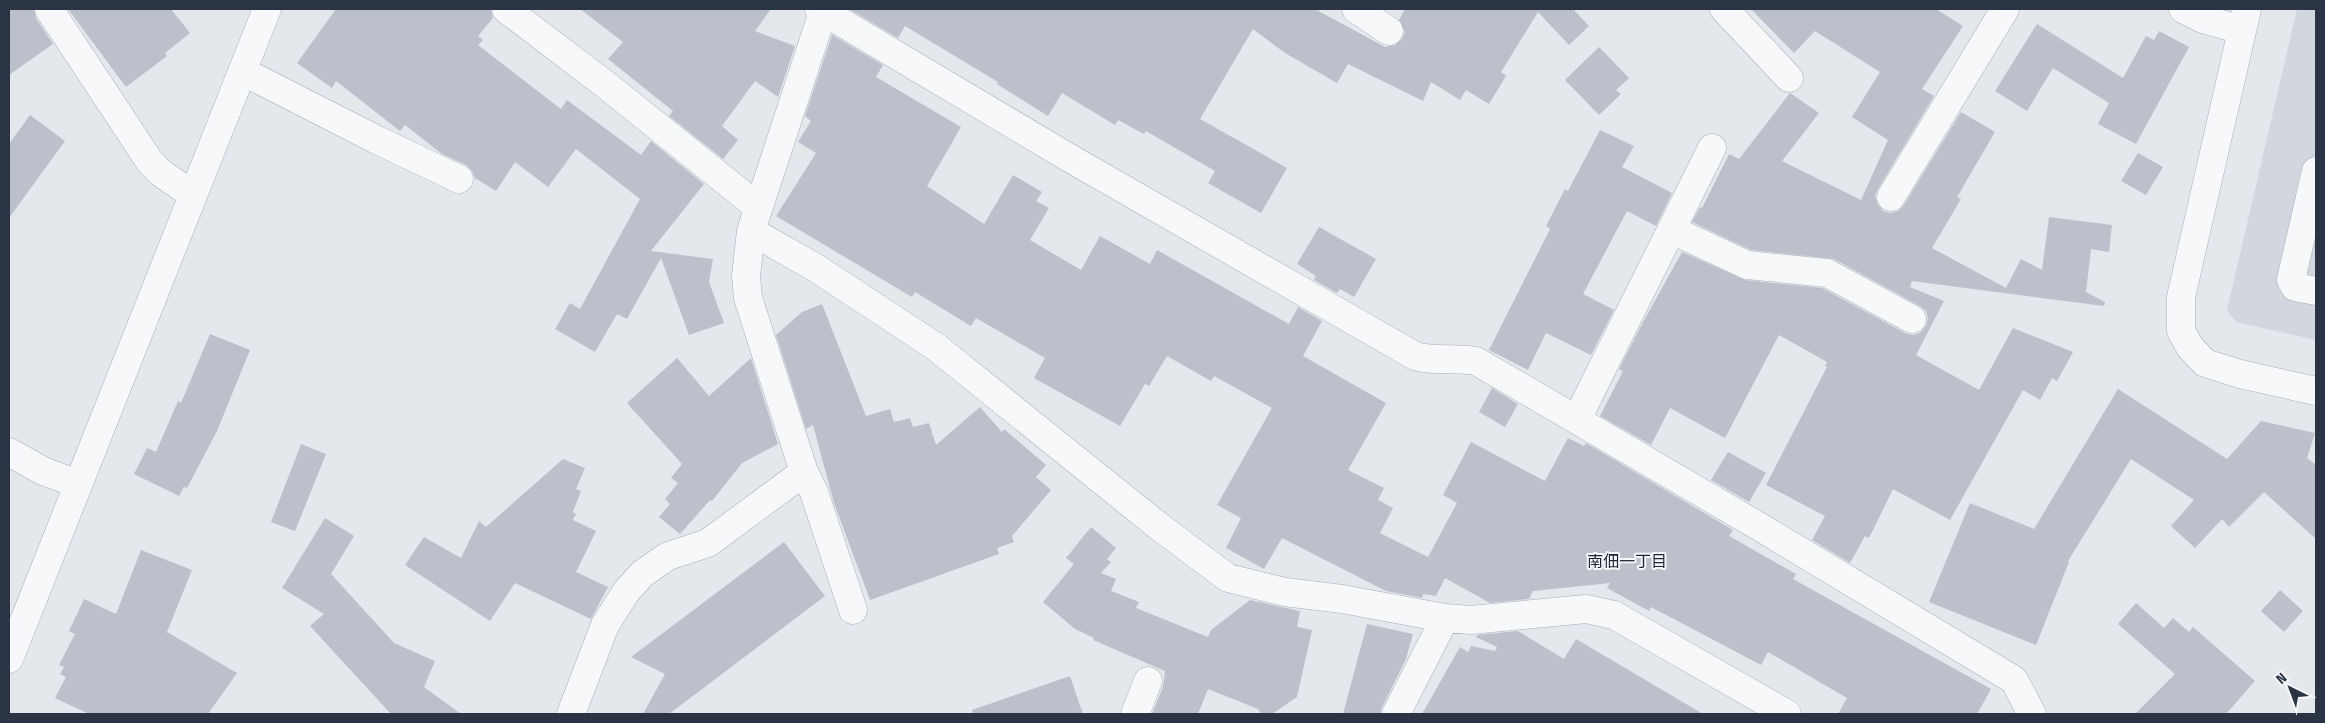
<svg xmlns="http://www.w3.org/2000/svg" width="2325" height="723" font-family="'Fira Sans Condensed','Noto Sans JP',sans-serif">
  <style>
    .built { fill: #d2d6de }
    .building { fill: #bbc0ca }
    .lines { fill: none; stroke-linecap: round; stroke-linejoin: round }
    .minor-casing { stroke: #a9aeb7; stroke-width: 29 }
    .minor { stroke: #f7f8fa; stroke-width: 28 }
    .labels { text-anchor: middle; stroke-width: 4; stroke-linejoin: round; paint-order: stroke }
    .neighbourhood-label { font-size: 16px; fill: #1d2536; stroke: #f4f6f9 }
  </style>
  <rect width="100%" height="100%" fill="#e4e7ec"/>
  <path class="built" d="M2297,9H2316V340L2236,322L2227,310Z"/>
  <path class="building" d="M9,9H34L36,18L53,44L9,75Z
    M68,9H171L190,33L165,53L167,56L126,87Z
    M336,9H491L493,18L478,36L483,40L478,45L561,109L567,100L641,155L651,141L704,184L651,251L713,259L709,282L724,323L689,335L661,258L627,319L617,314L595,352L555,329L570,303L580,309L640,199L576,149L548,187L515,162L496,191L475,178L472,171L466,165L442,154L405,125L400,131L336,81L332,88L297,63Z
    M580,9H771L755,31L795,46L778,97L755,81L722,126L738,140L723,159L669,116L673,111L608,59L623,42Z
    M849,9H1315L1385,47L1395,45L1402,39L1405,32L1399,20L1405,9H1573L1589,26L1569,45L1538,12L1501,72L1506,76L1489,104L1466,90L1460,100L1431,82L1423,101L1348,64L1337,83L1285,53L1253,29L1200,119L1287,168L1261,213L1208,183L1215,171L1146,131L1144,134L1118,120L1115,125L1062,93L1048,116L997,84L998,82L905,26L898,38Z
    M1751,9H1936L1963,26L1922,89L1934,96L1878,189L1875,196L1878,205L1883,211L1890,213L1898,211L1904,205L1961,112L1995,132L1957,197L1961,199L1932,248L2006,288L2021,259L2042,270L2049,217L2112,225L2109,252L2091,249L2086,292L2105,302L2104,306L1912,281L1910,287L1944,301L1916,355L1979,390L2013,328L2073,352L2057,381L2052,378L2040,400L2023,390L1950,520L1893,489L1869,538L1865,536L1850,563L1812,540L1825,516L1766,485L1827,367L1825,366L1827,362L1779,335L1725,438L1670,408L1651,445L1600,416L1623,371L1619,369L1642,324L1682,252L1745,280L1822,288L1905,333L1913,335L1920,333L1926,326L1928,318L1926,311L1920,306L1834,259L1751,250L1692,222L1700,207L1702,208L1729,154L1739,159L1790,93L1819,113L1782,161L1861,200L1888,140L1852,117L1880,72L1815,31L1794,53Z
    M2037,24L2123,78L2146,36L2154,40L2159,31L2189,47L2136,144L2098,124L2109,103L2053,68L2027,111L1995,91Z
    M832,35L883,65L876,77L961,127L927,186L984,224L1013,175L1042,192L1036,201L1049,208L1030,240L1081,270L1100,236L1150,264L1157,250L1289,324L1298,307L1322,321L1303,356L1386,403L1348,470L1384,488L1378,500L1393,508L1380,533L1428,557L1457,503L1443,495L1471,442L1545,481L1568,438L1584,446L1586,443L1733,530L1729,536L1796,574L1793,579L1991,689L1977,714H1838L1847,698L1768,652L1761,665L1651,607L1649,611L1607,588L1610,583L1533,591L1529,599L1490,603L1445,578L1436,596L1423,594L1422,598L1386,591L1282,538L1264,569L1226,548L1241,518L1217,505L1272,408L1214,376L1211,381L1167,356L1149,386L1145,384L1120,426L1034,378L1045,358L976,318L971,326L915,292L912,297L776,216L816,153L798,142L811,121L805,116Z
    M1599,47L1629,78L1616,90L1621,94L1599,115L1565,80Z
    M30,115L65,141L9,218V144Z
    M1600,130L1634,146L1622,167L1672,193L1656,226L1627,211L1583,294L1614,310L1591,355L1546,333L1528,370L1489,350L1550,229L1546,226L1565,189L1568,191Z
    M2138,153L2163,167L2146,195L2121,181Z
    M1319,227L1376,259L1354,297L1340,289L1337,293L1314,280L1316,276L1297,264Z
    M822,304L866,416L890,409L894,422L910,418L913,427L929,423L936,445L980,407L1002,432L1004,429L1046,465L1036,477L1051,490L1012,536L1014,542L997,548L999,554L870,600L834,503L813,425L806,429L776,335L802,312Z
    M210,334L250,350L217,431L187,488L184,487L179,496L134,474L147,448L156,452L178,401L181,403Z
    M677,358L709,396L751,358L778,444L742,463L712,501L710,500L680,534L659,517L670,504L665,499L678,483L671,478L682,464L627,403Z
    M1492,388L1518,404L1505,427L1479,412Z
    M2118,389L2227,459L2261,421L2315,433L2307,458L2316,465V539L2264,492L2229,527L2222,519L2195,548L2171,526L2194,500L2131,459L2068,561L2069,562L2036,645L1929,602L1970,503L2034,529Z
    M301,444L326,454L295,531L271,522Z
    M1728,452L1766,473L1749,502L1711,480Z
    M563,459L585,468L576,489L581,491L573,512L576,514L573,520L596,531L576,572L608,587L591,619L515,583L490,621L405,565L424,537L461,558L479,521L486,527Z
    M325,518L354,536L331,574L394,643L435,661L424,687L461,714H391L310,626L324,614L282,588Z
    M1091,527L1116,548L1107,559L1111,562L1101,573L1116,579L1111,591L1139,602L1136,608L1208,637L1211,630L1250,600L1300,611L1297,627L1312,630L1297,697L1272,714H1261L1258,709L1208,689L1198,714H1152L1163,687L1165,671L1093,640L1094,638L1075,629L1043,602L1074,564L1066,558Z
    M784,542L825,596L669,714H643L665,674L631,657Z
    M141,550L192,570L167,632L237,673L208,714H89L55,698L66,677L60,674L64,667L59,665L75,634L69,631L84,599L116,614Z
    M2280,590L2303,611L2284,632L2261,611Z
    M2136,603L2164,628L2173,618L2189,632L2193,627L2255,681L2226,714H2135L2175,674L2118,624Z
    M1367,624L1413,634L1406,659L1382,707L1380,714H1343Z
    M1518,631L1564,659L1576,639L1703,714H1422L1460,647L1468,652L1471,646L1495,651L1497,647L1476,637L1477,635Z
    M1070,676L1083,714H973L972,710Z"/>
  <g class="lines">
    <g class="minor-casing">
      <path id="minor" d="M49,9L150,162L161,173L193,195
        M506,9L606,85L758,207
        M819,9L1066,156L1415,356C1435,362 1455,357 1476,361L1765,530L2014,680L2032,714
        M824,9L751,231L816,268L936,347L1161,528L1228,578L1285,592L1342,599L1445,618L1471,620L1586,609L1614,615L1787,714
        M1356,9L1389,31
        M1724,9L1789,78
        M2183,9L2203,19L2242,30
        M2247,9L2181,297V331L2190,347L2205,363L2240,374L2316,391
        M242,71L377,140L459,179
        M2316,171L2291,280L2295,287L2316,291
        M1891,197L2005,9
        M1672,230L1747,265L1827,273L1912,319
        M751,231L746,276L748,298L804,472L814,492L853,610
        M1577,419L1712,148
        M9,452L43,471L78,484
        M9,659L267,9
        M571,714L605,625L626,592L642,574L668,556L708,543L804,472
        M1135,714L1148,681
        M1396,714L1445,618"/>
    </g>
    <use href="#minor" class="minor"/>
  </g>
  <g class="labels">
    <g class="neighbourhood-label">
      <text x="1627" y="567">南佃一丁目</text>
    </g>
  </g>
  <rect width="2325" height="723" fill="none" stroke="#2b3445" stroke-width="20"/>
  <g transform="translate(2290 688) rotate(318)" stroke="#f4f6f9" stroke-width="4" paint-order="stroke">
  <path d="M0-4L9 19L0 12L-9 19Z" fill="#2b3445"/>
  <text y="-8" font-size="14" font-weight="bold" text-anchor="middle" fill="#2b3445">N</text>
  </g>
</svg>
